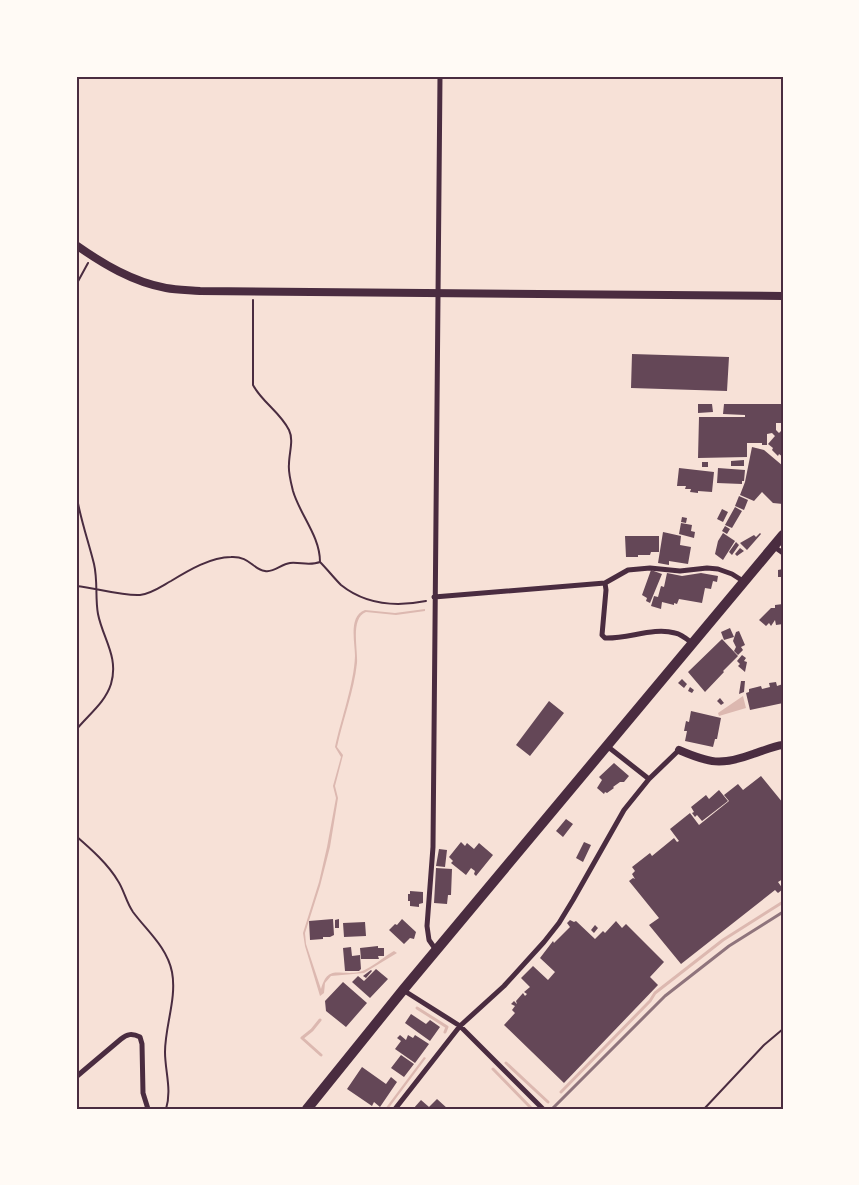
<svg xmlns="http://www.w3.org/2000/svg" width="859" height="1185" font-family="Karla,sans-serif">
  <style>
    .water { fill: #dcb8b0 }
    .lines { fill: none; stroke-linecap: round; stroke-linejoin: round }
    .stream { stroke: #dcb8b0; stroke-width: 3 }
    .building { fill: #644757 }
    .path { stroke: #4a2c40; stroke-width: 2 }
    .minor { stroke: #4a2c40; stroke-width: 5 }
    .tertiary { stroke: #4a2c40; stroke-width: 8 }
    .primary { stroke: #4a2c40; stroke-width: 10 }
    .rail { stroke: #8f747c; stroke-width: 3 }
    .neatline { fill: none; stroke: #4a2c40; stroke-width: 2 }
  </style>
  <rect width="100%" height="100%" fill="#f7e1d7"/>
  <path class="water" d="M425,609V611L396,615L366,612C350,618 358,649 357,663C354,691 343,719 337,747L343,755L335,786L338,798L330,847L320,886L305,933L306,944L321,989C328,964 339,976 359,972C369,970 385,956 394,951L397,953L364,973L331,976L325,983L324,993L320,996L305,946L303,933L319,882L327,847L336,798L333,786L341,757L335,747C341,719 354,684 355,656C355,642 348,616 365,610L395,613Z
    M743,696L746,708L719,716L718,713Z
    M424,1057L426,1058L388,1109H385Z"/>
  <g class="lines">
    <path class="stream" d="M417,1008L447,1027L445,1032
      M320,1020L312,1030L302,1038L321,1055
      M506,1063L548,1102
      M493,1069L532,1109
      M561,1092L650,1001L655,993L723,940L783,902"/>
  </g>
  <path class="building" d="M632,354L729,357L727,391L631,388Z
    M698,404H712L713,412L698,413Z
    M724,404H783V423H776V430L779,433L783,429V457L779,454L778,456L772,450L773,448L768,444L775,436L772,433L767,434V445H762V443H747V457L698,458L699,417H745V415L723,414Z
    M752,447L764,450L783,466V504L773,503L762,492L754,501L740,495L745,482Z
    M744,460V466H731V461Z
    M702,462H708V467H702Z
    M679,468L714,472L712,492L698,491V493L690,492L691,489H685L686,486H677Z
    M718,468L745,470L744,481H742V484L717,483Z
    M739,496L748,500L744,510L735,506Z
    M735,507L742,511L732,528L725,525Z
    M722,509L728,512L723,522L717,519Z
    M682,517L687,518L686,523L681,522Z
    M681,523L692,525L691,531L695,532L694,538L679,534Z
    M725,526L730,529L727,534L722,531Z
    M663,532L681,536L680,545L691,547L688,564L669,561V565L658,563Z
    M723,533L735,541L723,560L715,554L718,541Z
    M760,533L761,534L747,550L740,543L754,535L756,537Z
    M625,536H659V552H651L650,555H638V557H626Z
    M736,542L739,545L732,555L729,552Z
    M740,548L744,551L737,556L735,554Z
    M783,569V577H778V570Z
    M651,570L662,574L650,603L646,601L647,598L642,595Z
    M667,573L682,576L701,573L718,576L717,582L713,581L711,589L705,588L702,603L679,599L677,604L674,603V605L662,602L661,609L651,606L654,596L658,597L661,586L664,587Z
    M783,604V624L776,625L775,620L771,626L769,623L766,626L759,620L771,608H775V605Z
    M730,628L734,637L724,640L721,632Z
    M739,631L745,645L741,647L743,650L738,655L734,651L736,647L733,641L736,632Z
    M722,639L738,656L723,671L724,672L705,692L688,672Z
    M742,655L746,658L744,661L747,662L745,672L738,666L740,664L737,661Z
    M682,679L687,684L684,688L678,683Z
    M741,681H745L744,692L739,694Z
    M776,682L777,686L783,684V703L750,710L746,693L749,692V689L761,686L762,689L770,687L769,683Z
    M690,687L694,690L692,693L688,691Z
    M720,698L724,703L721,705L717,701Z
    M549,701L564,713L530,756L516,745Z
    M691,711L721,718L717,739H715L713,747L685,741L687,731H684L686,721L689,722Z
    M614,763L629,776L624,782H620L613,787L614,788L607,793L605,792L604,794L597,788L602,780L599,777Z
    M761,776L783,803V879L778,882L783,889L778,893L775,890L681,964L649,925L659,918L629,881L633,878L635,879L632,874L635,871L632,867L650,853L652,856L674,838L677,842L679,841L670,829L690,813L699,825L729,801L724,795L738,784L743,790Z
    M719,790L728,801L702,821L697,815L695,817L692,813L694,812L691,807L706,795L709,799Z
    M566,819L573,824L563,837L556,831Z
    M461,842L465,846L467,843L474,849L479,843L493,855L476,876L474,874L475,871L471,868L466,875L451,863L453,861L449,857Z
    M584,842L591,845L583,862L576,858Z
    M439,849L447,850L445,867L436,866Z
    M436,868L452,869L451,895H448L447,904L434,903Z
    M410,891L423,892V903L419,904V907L410,906V901H408V894H410Z
    M333,919L334,935L330,937H323V939L310,940L309,921Z
    M339,919V928H335V920Z
    M402,919L416,932L414,939L410,938L404,944L389,930L395,924L397,925Z
    M570,920L574,922L576,921L595,939L603,931L605,933L616,921L622,928L626,924L664,962L650,977L658,985L564,1083L504,1025L515,1013L512,1010L515,1006L511,1004L514,1001L517,1004L516,1001L523,993L525,996L527,994L524,992L530,987L521,978L533,966L548,980L555,972L540,958L553,941L554,943L570,927L567,923Z
    M365,922L366,936L344,937L343,923Z
    M595,925L598,928L594,933L591,930Z
    M378,946V948H384V956H378L379,959H361L360,948Z
    M351,947L352,956L360,955L361,969L359,971H345L343,948Z
    M376,969L388,979L370,998L352,982L358,976L364,981Z
    M371,970L372,971L366,978L363,976Z
    M343,982L367,1003L346,1027L326,1011L325,1001Z
    M411,1014L426,1024L430,1020L440,1027L430,1041L405,1023Z
    M400,1035L406,1040L408,1035L413,1038L415,1035L429,1044L415,1063L395,1049L401,1041L397,1038Z
    M401,1055L414,1064L404,1077L391,1068Z
    M362,1067L386,1084L391,1077L397,1082L380,1107L374,1102L372,1106L347,1089Z
    M437,1099L448,1109H413L421,1100L429,1107Z"/>
  <g class="lines">
    <path class="path" d="M76,285L88,263
      M253,300V385C262,402 280,412 289,430C294,440 289,453 289,464C288,472 291,483 293,491C300,515 320,536 320,562C327,569 334,578 341,585C366,605 396,607 426,601
      M76,472V476
      M76,493C80,518 88,540 94,564C98,581 95,598 98,614C103,639 119,657 111,684C105,703 88,715 76,730
      M76,586C97,588 120,596 140,595C151,594 162,586 171,581C189,570 211,557 231,557C250,556 252,569 265,571C274,573 281,564 290,563C300,562 310,566 320,562
      M76,836C91,849 108,864 118,881C124,890 126,902 133,912C147,931 167,947 172,972C177,998 165,1026 165,1052C165,1071 172,1090 166,1109
      M704,1109L764,1045L783,1029"/>
    <path class="minor" d="M773,546L783,553
      M605,583L606,590L602,635L605,638C628,639 653,627 675,633C681,634 687,639 692,643
      M434,597L605,583L628,570L650,568L680,571L707,568L718,569L732,574L743,581
      M607,746L649,779
      M436,950L429,940L427,926L433,847L440,76
      M403,990L460,1026L543,1109
      M76,1077L121,1039C127,1034 132,1033 140,1037L142,1044L143,1093L148,1109
      M395,1109L460,1026L504,986L544,942L559,923L573,900L624,810L649,779L679,750"/>
    <path class="tertiary" d="M76,245C103,264 133,282 166,288C177,290 189,290 200,291L783,296
      M679,750C709,763 721,766 753,754C763,751 773,746 783,745"/>
    <path class="primary" d="M307,1109L403,990L783,535"/>
    <path class="rail" d="M552,1109L665,996L729,946L783,912"/>
  </g>
  <rect width="859" height="1185" fill="none" stroke="#fffaf5" stroke-width="155"/>
  <rect x="78" y="78" width="704" height="1030" class="neatline"/>
</svg>
